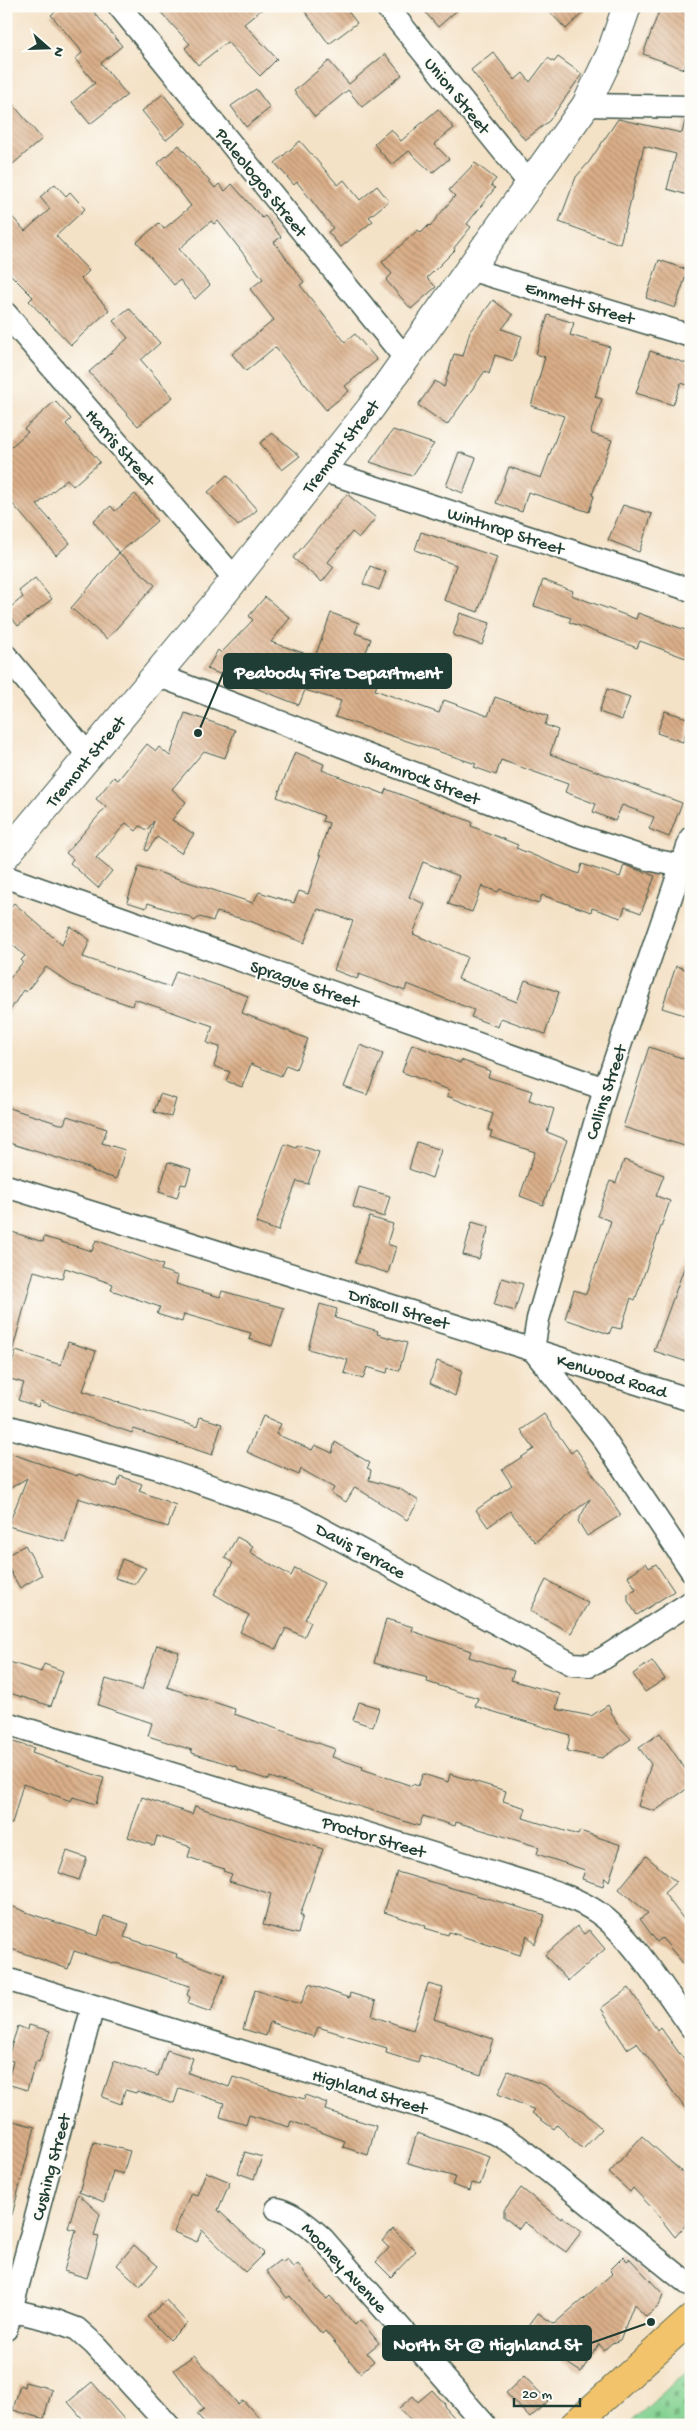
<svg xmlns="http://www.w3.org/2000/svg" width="697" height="2431" font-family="'Gochi Hand',sans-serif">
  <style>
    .cemetery { fill: url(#cemetery-stones); stroke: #518762 }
    .building { fill: url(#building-back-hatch) }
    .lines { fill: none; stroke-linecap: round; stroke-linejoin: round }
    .minor-casing { stroke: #3f564a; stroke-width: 25 }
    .tertiary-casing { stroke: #3f564a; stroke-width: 30 }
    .trunk-casing { stroke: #3f564a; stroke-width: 30 }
    .minor { stroke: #fff; stroke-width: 22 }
    .tertiary { stroke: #fff; stroke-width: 28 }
    .trunk { stroke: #f2c36a; stroke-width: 28 }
    .labels { text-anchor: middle; stroke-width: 4.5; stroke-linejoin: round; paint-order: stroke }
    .street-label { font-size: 18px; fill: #1f3d34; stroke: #fdfcf7 }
    .leader { fill: none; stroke: #1f3d34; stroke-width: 2 }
    .callout-dot { fill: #1f3d34; stroke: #fdfcf7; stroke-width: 2 }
    .callout { fill: #1f3d34; stroke: #1f3d34; stroke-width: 2 }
    .callout-label { font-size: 19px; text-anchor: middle; font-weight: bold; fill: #fff }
  </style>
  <defs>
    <pattern id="cemetery-stones" width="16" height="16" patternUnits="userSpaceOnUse" patternTransform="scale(1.25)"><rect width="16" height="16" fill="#83d190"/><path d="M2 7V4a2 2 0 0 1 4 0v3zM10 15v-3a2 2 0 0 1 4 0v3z" fill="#6bab76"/></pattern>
    <pattern id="building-back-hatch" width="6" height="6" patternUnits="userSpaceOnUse" patternTransform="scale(1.25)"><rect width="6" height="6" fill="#daae88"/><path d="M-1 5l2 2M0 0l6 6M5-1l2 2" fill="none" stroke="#b08f70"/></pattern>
  </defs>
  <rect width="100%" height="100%" fill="#fdfcf7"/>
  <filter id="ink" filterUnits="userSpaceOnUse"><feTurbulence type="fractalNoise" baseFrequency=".02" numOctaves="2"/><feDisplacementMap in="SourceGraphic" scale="10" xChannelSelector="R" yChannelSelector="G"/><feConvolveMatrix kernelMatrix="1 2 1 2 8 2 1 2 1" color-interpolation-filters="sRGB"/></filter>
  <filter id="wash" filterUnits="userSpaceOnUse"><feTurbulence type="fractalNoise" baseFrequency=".0096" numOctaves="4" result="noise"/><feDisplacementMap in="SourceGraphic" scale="20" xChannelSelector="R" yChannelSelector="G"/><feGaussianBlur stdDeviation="1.12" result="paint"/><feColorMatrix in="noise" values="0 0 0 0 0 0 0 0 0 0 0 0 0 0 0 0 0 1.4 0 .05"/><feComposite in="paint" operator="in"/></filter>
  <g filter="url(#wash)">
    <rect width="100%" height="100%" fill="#f4e2c7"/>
    <path class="cemetery" d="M691,2367V2425H628Z"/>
    <g id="blocks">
      <path class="building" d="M63,6H89L122,46L101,63L127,95L90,124L72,102L95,83L75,59L82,53L79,48L51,15Z
        M155,6H266L244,24L277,59L260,76L227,42L198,65L185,48L190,44Z
        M301,6H344L357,23L329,44Z
        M420,6H462L438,27Z
        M544,6H590L566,29Z
        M661,6H691V48L684,69L643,54Z
        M493,52L515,80L523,73L530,82L548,58L554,62L558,57L582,74L549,121L525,140L471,70Z
        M385,54L402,75L362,107L348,90L315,117L294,91L329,61L349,84Z
        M256,89L270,108L246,127L231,106Z
        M163,94L187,124L166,140L142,111Z
        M6,96L42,139L6,170Z
        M438,109L454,128L434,144L449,159L432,173L409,151L392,165L374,144L391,129L401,141Z
        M618,119L682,133L685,121L691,122V196L667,189L676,154L644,146L620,244L559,222L576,177L589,162Z
        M300,141L338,185L344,180L360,200L377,186L389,201L369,217L373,221L341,247L328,232L333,228L297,182L294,185L275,163Z
        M179,145L215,188L219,184L225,191L232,184L262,218L265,216L281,237L274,242L304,282L300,285L345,342L355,334L377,360L345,386L349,391L326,410L275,347L246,371L232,354L274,320L250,289L263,279L218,221L214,224L211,221L179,249L210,285L195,299L180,280L174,285L137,242L159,223L164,229L191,206L158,163Z
        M475,163L496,179L491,185L495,188L467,224L471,227L454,248L455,250L427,278L436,287L411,309L386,280L392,274L382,262L418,230L421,233L429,225L430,226L455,196L449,190Z
        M55,184L66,196L70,192L85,209L56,236L89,271L81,279L109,310L71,345L29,301L33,297L6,270V210L25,231L50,209L40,197Z
        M659,260L688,270L675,308L646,298Z
        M493,300L513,315L502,329L522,336L513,361L495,355L489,374L485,371L447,425L418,405L435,381L444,387L454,354L463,356L470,331Z
        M129,308L160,343L141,360L173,397L138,426L89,372L128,338L113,321Z
        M548,315L574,323L570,335L610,347L595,397L602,399L591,431L592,434L612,440L592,495L594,496L589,512L528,492L522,512L496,503L509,467L541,478L564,416L531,406L545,357L536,354Z
        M650,351L691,365V386L681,383L673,405L636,393Z
        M55,401L71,419L66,424L100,462L73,486L67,479L37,505L70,543L56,555L6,496V451L28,432L24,429Z
        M393,430L434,444L412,476L370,462Z
        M272,433L300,456L282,470L260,443Z
        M459,452L476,458L463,493L446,486Z
        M227,475L257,510L238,526L208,492Z
        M135,494L157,521L119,553L93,521L111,506L115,511Z
        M347,494L376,518L359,538L352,532L328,562L334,567L322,582L293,558Z
        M623,505L652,514L639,552L608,540Z
        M421,532L497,557L478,612L444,600L456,565L415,550Z
        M119,553L155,585L107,639L71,608Z
        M370,566L386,572L379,590L363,584Z
        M35,578L52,599L18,626L6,611L23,597L19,591Z
        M543,580L573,591L571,595L636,619L638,613L691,632V660L640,641L637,648L569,622L571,618L534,606Z
        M265,597L290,618L271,642L315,657L331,613L359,623L355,633L371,639L357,675L378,682L375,690L439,713L444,700L488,716L495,697L548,716L545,725L558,730L550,754L682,803L669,837L649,829L654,817L622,805L615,821L593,812L596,804L565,792L568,784L501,760L496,775L474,767L476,764L335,717L341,701L305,690L299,705L207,669L218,650L221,653L253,620L249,616Z
        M460,613L490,623L482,645L453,635Z
        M607,689L630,697L622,720L599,712Z
        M665,711L690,719L683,742L657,733Z
        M185,713L235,730L225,758L204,751L172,789L186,802L172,820L194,834L181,853L157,837L147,851L145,850L154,821L147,830L140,826L136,831L126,823L96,858L112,871L98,888L70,863L73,859L66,853L106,807L96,799L114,777L118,780L147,744L156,751L159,747L170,756Z
        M295,752L324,764L322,770L384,794L386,789L472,822L471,826L518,845L516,848L579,874L582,864L620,877L624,865L655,876L641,913L625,907L621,918L592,908L591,912L542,895L538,904L500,889L498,892L482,886L472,912L448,904L459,876L423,862L409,897L425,904L413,934L467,957L458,979L517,1002L525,980L559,992L545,1034L501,1018L498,1027L471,1017L474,1010L407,984L405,991L359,974L357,979L334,970L353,921L318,909L304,943L250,921L217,912L213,921L200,917L194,921L190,917L148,903L146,908L127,902L139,866L253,903L259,892L294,903L299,891L308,894L321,856L319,855L329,823L322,821L324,816L277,797Z
        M14,903L62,945L70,926L90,940L83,957L170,987L176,971L248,996L242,1013L308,1039L296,1069L286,1065L281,1076L251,1064L242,1087L226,1081L230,1072L214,1066L220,1047L207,1043L213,1026L134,999L132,1006L72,985L46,967L26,992L23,990L6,1017V983L23,962L21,960L25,956L6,939V912Z
        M676,966L691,971V1017L662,1008Z
        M412,1044L460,1063L461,1060L490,1071L488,1077L532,1091L529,1100L554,1109L547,1132L567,1140L543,1205L520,1196L535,1152L490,1137L492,1131L488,1130L493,1114L447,1096L449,1090L402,1072Z
        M360,1045L383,1054L367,1095L344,1087Z
        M649,1047L691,1061V1148L623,1127Z
        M160,1094L176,1099L171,1117L154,1112Z
        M6,1107L60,1124H64L67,1116L107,1129L102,1143L125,1150L116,1179L92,1171V1169L6,1142Z
        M417,1142L441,1150L432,1178L409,1169Z
        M285,1144L296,1148L298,1145L319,1152L308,1184L297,1181L278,1231L256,1223Z
        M624,1160L664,1175L656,1196L670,1201L635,1300L631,1298L621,1329L612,1327L609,1334L565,1319L574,1290L586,1294L611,1221L597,1216L610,1181L616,1183Z
        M168,1162L191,1169L186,1185L181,1184L177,1198L159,1192Z
        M359,1187L390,1196L384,1217L353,1207Z
        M369,1217L393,1224L387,1244L396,1247L388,1273L355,1263Z
        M472,1222L489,1227L479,1259L463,1255Z
        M6,1230L43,1242L44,1237L92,1251L96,1240L163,1265L161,1270L178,1276L176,1284L220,1297L222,1291L284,1308L272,1346L249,1339L251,1333L184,1314L182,1322L157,1314L160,1307L111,1290L113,1284L65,1268L62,1279L34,1271L12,1352L6,1351Z
        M688,1257H691V1363L654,1351Z
        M502,1278L523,1284L515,1311L494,1305Z
        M320,1304L337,1309L335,1318L378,1331L377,1334L407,1343L399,1371L388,1368L387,1373L367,1367L363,1379L344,1373L348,1360L308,1349Z
        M68,1342L96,1351L83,1391L197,1427L200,1417L222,1424L212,1455L134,1429L132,1433L40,1401L38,1407L18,1400L24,1383L7,1378L16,1351L61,1365Z
        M437,1361L462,1370L455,1396L430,1383Z
        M544,1414L571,1453L576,1449L621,1515L587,1536L578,1521L590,1499L535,1542L510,1511L488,1527L476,1510L512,1485L502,1470L534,1449L521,1430Z
        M263,1416L281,1424L276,1434L312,1450L315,1445L332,1453L335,1442L370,1463L367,1468L371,1470L369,1480L400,1489L419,1501L407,1520L355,1487L346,1502L331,1493L334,1488L301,1469L299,1475L247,1452Z
        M6,1452L77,1476L78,1474L117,1487L120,1476L142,1484L139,1491L176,1505L168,1527L78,1498L65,1542L8,1526L27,1478L6,1491Z
        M237,1537L253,1546L250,1552L291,1576L295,1568L324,1583L305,1619L311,1622L304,1637L286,1628L276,1649L240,1632L249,1615L214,1594L233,1563L225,1558Z
        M25,1545L42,1575L20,1588L6,1564V1556Z
        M122,1559L146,1568L135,1584L115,1578Z
        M646,1563L649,1568L656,1564L674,1591L637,1615L628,1601V1594L636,1589L628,1576Z
        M546,1580L588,1603L571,1633L530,1611Z
        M386,1619L413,1627L412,1631L471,1651L469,1657L514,1671L511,1680L560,1694L556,1709L591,1716L608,1705L617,1724L631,1739L602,1758L567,1751L570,1735L475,1706L478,1698L427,1682L428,1678L374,1663Z
        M157,1645L179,1652L167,1687L235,1709L234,1714L335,1749L332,1757L363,1767L362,1769L412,1786L413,1784L418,1786L423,1774L448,1782L450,1774L506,1791L503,1801L526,1808L523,1818L578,1835L580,1831L621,1845L609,1881L605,1877L603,1886L582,1879L585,1870L537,1854L539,1847L456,1822L455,1826L423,1816L419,1826L270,1777L269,1780L238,1770V1767L192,1753V1750L148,1736L152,1723L98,1705L106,1679L142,1690Z
        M6,1661L41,1672L44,1664L63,1671L51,1706L6,1692Z
        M652,1661L665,1679L645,1692L633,1674Z
        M359,1702L379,1708L373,1727L353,1720Z
        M660,1733L691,1777V1786L655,1811L638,1806L651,1764L639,1748Z
        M6,1740L34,1748L32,1753L104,1778L96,1804L73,1797L71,1801L23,1784L12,1824L6,1823Z
        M142,1797L192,1814L195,1806L323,1849L300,1915H303L298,1934L263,1925L271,1894L229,1881L232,1874L223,1871L224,1869L188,1857L191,1847L157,1836L154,1846L128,1837Z
        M67,1851L87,1858L79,1880L59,1873Z
        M646,1856L676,1882L664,1893L691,1929V1973L662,1938L657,1942L640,1919L648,1913L619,1889Z
        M397,1872L545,1915L535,1944L527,1935L520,1955L449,1932L448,1935L425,1928L426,1926L384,1912Z
        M6,1904L34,1915L98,1936L104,1916L129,1924L124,1937L177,1954L176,1957L225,1975L211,2012L188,2004L190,1997L187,1995L190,1986L116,1963V1964L74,1951L68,1969L6,1947Z
        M577,1926L584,1934L589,1930L605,1949L568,1981L545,1955Z
        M309,1984L349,1998L350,1993L376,2001L372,2016L413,2030L428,1984L443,1988L434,2019L493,2039L481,2075L420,2055L418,2063L386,2053L387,2048L318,2027L314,2037L270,2022L266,2036L243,2029L255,1990L301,2004Z
        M629,1988L657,2030L660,2027L691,2069V2116L637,2043L627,2049L601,2008Z
        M29,2025L50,2031L39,2062L36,2061L27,2090L7,2084L13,2061L7,2059L18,2026L28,2030Z
        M167,2050L193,2058L188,2073L229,2087L233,2077L304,2099L305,2095L327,2103L325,2110L376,2126L368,2155L343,2147L345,2141L291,2121L289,2127L249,2115L246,2125L220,2117L224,2103L179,2088L174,2103L137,2091L136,2093L125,2090L121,2104L102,2097L114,2061L158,2076Z
        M508,2071L546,2086L584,2112L602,2129L583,2149L557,2125L554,2129L532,2113L535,2110L498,2094Z
        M6,2119L35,2127L12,2215L6,2214Z
        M417,2133L490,2157L480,2185L472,2183L470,2191L452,2185L455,2177L408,2163Z
        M642,2136L691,2180V2219L675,2237L652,2208L633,2188L630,2192L609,2173Z
        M94,2142L130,2151L123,2174L113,2171L104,2202L79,2192Z
        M245,2152L262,2157L254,2179L238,2173Z
        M206,2172L230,2182L218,2210L264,2253L245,2272L202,2230L197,2242L174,2232L191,2193L197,2195Z
        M521,2188L561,2219L562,2217L582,2231L566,2252L524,2222L519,2229L504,2217V2210Z
        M78,2194L100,2214L94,2236L99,2237L87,2278L64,2271L76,2230L68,2228Z
        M393,2229L416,2251L391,2277L376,2262L389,2248L382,2241Z
        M134,2245L158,2266L140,2286L117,2265Z
        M623,2257L627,2261L630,2259L663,2294L659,2306L646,2317L634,2304L620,2340L612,2343L604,2350L599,2344L581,2372L550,2352L554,2346L527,2328L538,2313L554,2324L613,2273L610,2270Z
        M287,2259L293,2268L298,2264L320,2293L327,2299L330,2296L355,2325L360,2320L379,2343L367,2353L374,2361L360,2373L325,2331L322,2334L290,2296L287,2298L266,2271L280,2260L282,2263Z
        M166,2300L187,2323L170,2340L147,2317Z
        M194,2355L238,2404L243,2400L265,2425H206L197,2414L204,2409L174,2370Z
        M524,2376L548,2401L530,2418L506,2393Z
        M25,2382L52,2389L44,2419L13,2410L20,2385L24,2387Z
        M92,2382L129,2425H88L68,2402Z
        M432,2390L445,2404L444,2406L461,2425H415L399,2408L413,2396L418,2402Z"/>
    </g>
  </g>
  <g filter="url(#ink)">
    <use href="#blocks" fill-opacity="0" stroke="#3f564a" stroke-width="1"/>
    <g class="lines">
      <g class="minor-casing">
        <path id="minor" d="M119,6L405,358
          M386,6L529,183
          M586,105L691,107
          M469,269L691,336
          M6,314L235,579
          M321,470L691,590
          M6,656L89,756
          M157,675L578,836L648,859L691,868
          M691,838L605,1089L538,1319L533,1350L691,1400
          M6,877L605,1089
          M6,1186L533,1350L601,1435L691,1570
          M6,1426L158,1468L297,1516L572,1664L589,1665L604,1658L691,1602
          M6,1723L534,1885C555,1892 578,1899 597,1912C631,1935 666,1992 691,2027
          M6,1979L438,2112L495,2133L516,2145L691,2286
          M277,2209C296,2215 308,2225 323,2239L485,2425
          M11,2310L56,2321L77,2329L95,2345L168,2425
          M6,2329L93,2006"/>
      </g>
      <g class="tertiary-casing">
        <path id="tertiary" d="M6,855L212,608L370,409L586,105L610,55L627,6"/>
      </g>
      <g class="trunk-casing">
        <path id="trunk" d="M574,2425L691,2319"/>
      </g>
      <use href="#minor" class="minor"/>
      <use href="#tertiary" class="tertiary"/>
      <use href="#trunk" class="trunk"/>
    </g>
  </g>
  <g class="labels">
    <g class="street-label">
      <text transform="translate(458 95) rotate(51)" y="6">Union Street</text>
      <text transform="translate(262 182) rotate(51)" y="6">Paleologos Street</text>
      <text transform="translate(580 302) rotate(17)" y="6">Emmett Street</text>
      <text transform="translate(340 446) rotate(-52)" y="6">Tremont Street</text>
      <text transform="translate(121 447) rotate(49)" y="6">Harris Street</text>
      <text transform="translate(506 530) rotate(18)" y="6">Winthrop Street</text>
      <text transform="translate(85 761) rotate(-50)" y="6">Tremont Street</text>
      <text transform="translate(422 777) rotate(21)" y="6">Shamrock Street</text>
      <text transform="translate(305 983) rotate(19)" y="6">Sprague Street</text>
      <text transform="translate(605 1092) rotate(-72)" y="6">Collins Street</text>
      <text transform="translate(399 1308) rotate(17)" y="6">Driscoll Street</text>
      <text transform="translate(612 1375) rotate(17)" y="6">Kenwood Road</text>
      <text transform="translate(361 1550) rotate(28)" y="6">Davis Terrace</text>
      <text transform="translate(374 1836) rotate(17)" y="6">Proctor Street</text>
      <text transform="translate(370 2091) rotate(17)" y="6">Highland Street</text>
      <text transform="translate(50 2167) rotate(-75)" y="6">Cushing Street</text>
      <text transform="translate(345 2267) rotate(47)" y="6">Mooney Avenue</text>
    </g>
  </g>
  <path class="leader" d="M198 733L224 671M651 2322L591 2343"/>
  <g class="callout-dot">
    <circle cx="198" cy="733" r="5"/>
    <circle cx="651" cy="2322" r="5"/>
  </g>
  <g class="callout">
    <rect x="224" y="654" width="227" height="34" rx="5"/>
    <rect x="383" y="2326" width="208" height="34" rx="5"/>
  </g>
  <g class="callout-label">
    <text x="338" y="678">Peabody Fire Department</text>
    <text x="487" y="2350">North St @ Highland St</text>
  </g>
  <rect width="697" height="2431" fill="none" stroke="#fdfcf7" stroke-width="25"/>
  <g transform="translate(48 48) rotate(110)" stroke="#fdfcf7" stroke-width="4" paint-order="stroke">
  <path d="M0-4L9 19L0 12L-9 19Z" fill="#1f3d34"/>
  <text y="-8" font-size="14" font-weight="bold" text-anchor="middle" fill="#1f3d34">N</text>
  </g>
  <path d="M514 2398v8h66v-8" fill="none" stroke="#1f3d34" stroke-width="2.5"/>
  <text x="522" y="2398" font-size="15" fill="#1f3d34" stroke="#fdfcf7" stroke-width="4" paint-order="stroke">20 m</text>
</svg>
